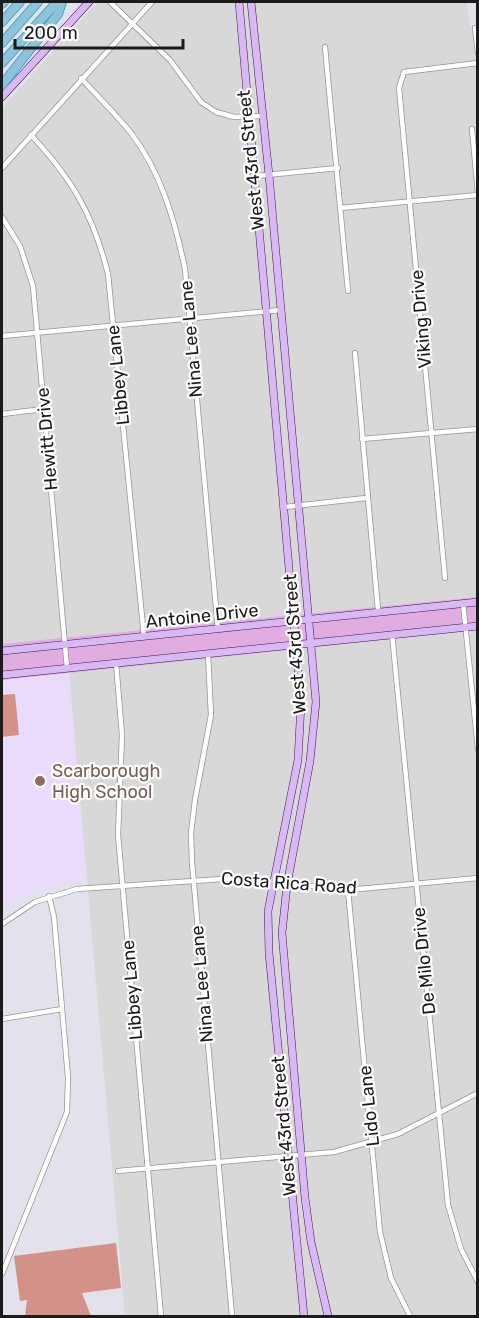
<svg xmlns="http://www.w3.org/2000/svg" width="479" height="1318" font-family="Rubik,sans-serif">
  <style>
    .residential { fill: #d8d8d9 }
    .education { fill: #ebdbfb }
    .grass { fill: #e1ace0 }
    .pitch { fill: #d39187 }
    .lines { fill: none; stroke-linecap: round; stroke-linejoin: round }
    .street-casing { stroke: #959595; stroke-width: 6 }
    .secondary-casing { stroke: #441064; stroke-width: 8 }
    .highway-casing { stroke: #36aac2; stroke-width: 10 }
    .street { stroke: #fff; stroke-width: 4.5 }
    .secondary { stroke: #d9b9f1; stroke-width: 7 }
    .highway { stroke: #90c3db; stroke-width: 8 }
    .education-dot { fill: #8d6e63; stroke: #fff; stroke-width: 2 }
    .labels { text-anchor: middle; stroke-width: 4.5; stroke-linejoin: round; paint-order: stroke }
    .street-label { font-size: 18px; fill: #1b1b1b; stroke: #fff }
    .education-label { font-size: 18px; fill: #785e54; stroke: #fff; text-anchor: start }
  </style>
  <rect width="100%" height="100%" fill="#e3e1eb"/>
  <path class="residential" d="M97,2H467L470,26H478L477,597L342,611L345,644L477,630V1316H125L66,639L2,645V108Z"/>
  <path class="education" d="M69,674L87,881L61,883L26,894L2,910V680Z"/>
  <path class="grass" d="M477,597V630L2,680V644Z"/>
  <path class="pitch" d="M15,694L19,735L2,737V695Z
    M116,1243L121,1288L82,1293L91,1316H25L27,1300L20,1301L14,1256Z"/>
  <g class="lines">
    <g class="street-casing">
      <path id="street" d="M110,2L170,60L201,102L216,112L234,117L262,116
        M475,28L478,53
        M325,47L348,291
        M81,78C98,97 116,114 131,133C161,172 175,221 185,269L218,629
        M472,129L478,193
        M31,135C72,179 93,214 108,274L144,637
        M2,168L152,2
        M256,176L338,168
        M340,208L478,195
        M2,217L20,246L33,286L67,668
        M2,336L281,310
        M355,353L378,610
        M2,414L44,409
        M362,439L478,429
        M285,507L366,498
        M445,578L399,88L404,72L478,63
        M463,603L478,749
        M392,634L448,1205L461,1249L478,1282
        M208,654L211,715L195,800L191,833L192,862L232,1316
        M116,663L122,735L118,835L161,1316
        M348,890L380,1232L391,1278L410,1316
        M2,924L35,902L77,889L237,878L348,890L478,878
        M2,1019L62,1009
        M118,1171L334,1152L398,1134L478,1093
        M2,1274L67,1112L68,1077L54,917L49,896"/>
    </g>
    <g class="secondary-casing">
      <path id="secondary" d="M239,2L301,704L298,760L268,911L269,953L304,1316
        M251,2L269,175L316,702L310,761L287,885L282,933L305,1198L311,1242L328,1316
        M2,97L89,2
        M2,651L478,602
        M2,675L478,626"/>
    </g>
    <g class="highway-casing">
      <path id="highway" d="M2,4L4,2
        M2,22L20,2
        M2,43L38,2
        M2,63L57,2
        M2,85L58,14L62,2"/>
    </g>
    <use href="#street" class="street"/>
    <use href="#secondary" class="secondary"/>
    <use href="#highway" class="highway"/>
  </g>
  <circle class="education-dot" cx="40" cy="781" r="6"/>
  <g class="labels">
    <g class="street-label">
      <text transform="translate(251 160) rotate(-96)" y="6">West 43rd Street</text>
      <text transform="translate(421 319) rotate(-95)" y="6">Viking Drive</text>
      <text transform="translate(191 339) rotate(-95)" y="6">Nina Lee Lane</text>
      <text transform="translate(118 375) rotate(-96)" y="6">Libbey Lane</text>
      <text transform="translate(47 439) rotate(-95)" y="6">Hewitt Drive</text>
      <text transform="translate(202 616) rotate(-6)" y="6">Antoine Drive</text>
      <text transform="translate(295 644) rotate(-94)" y="6">West 43rd Street</text>
      <text transform="translate(289 883) rotate(4)" y="6">Costa Rica Road</text>
      <text transform="translate(424 961) rotate(-96)" y="6">De Milo Drive</text>
      <text transform="translate(202 984) rotate(-95)" y="6">Nina Lee Lane</text>
      <text transform="translate(132 990) rotate(-95)" y="6">Libbey Lane</text>
      <text transform="translate(369 1106) rotate(-96)" y="6">Lido Lane</text>
      <text transform="translate(284 1126) rotate(-95)" y="6">West 43rd Street</text>
    </g>
    <g class="education-label">
      <text x="52" y="777">Scarborough<tspan x="52" dy="21">High School</tspan></text>
    </g>
  </g>
  <rect width="479" height="1318" fill="none" stroke="#1b1b1b" stroke-width="6"/>
  <path d="M15 39v9h168v-9" fill="none" stroke="#1b1b1b" stroke-width="3"/>
  <text x="24" y="39" font-size="18" fill="#1b1b1b" stroke="#ffffff" stroke-width="4.5" paint-order="stroke">200 m</text>
</svg>
